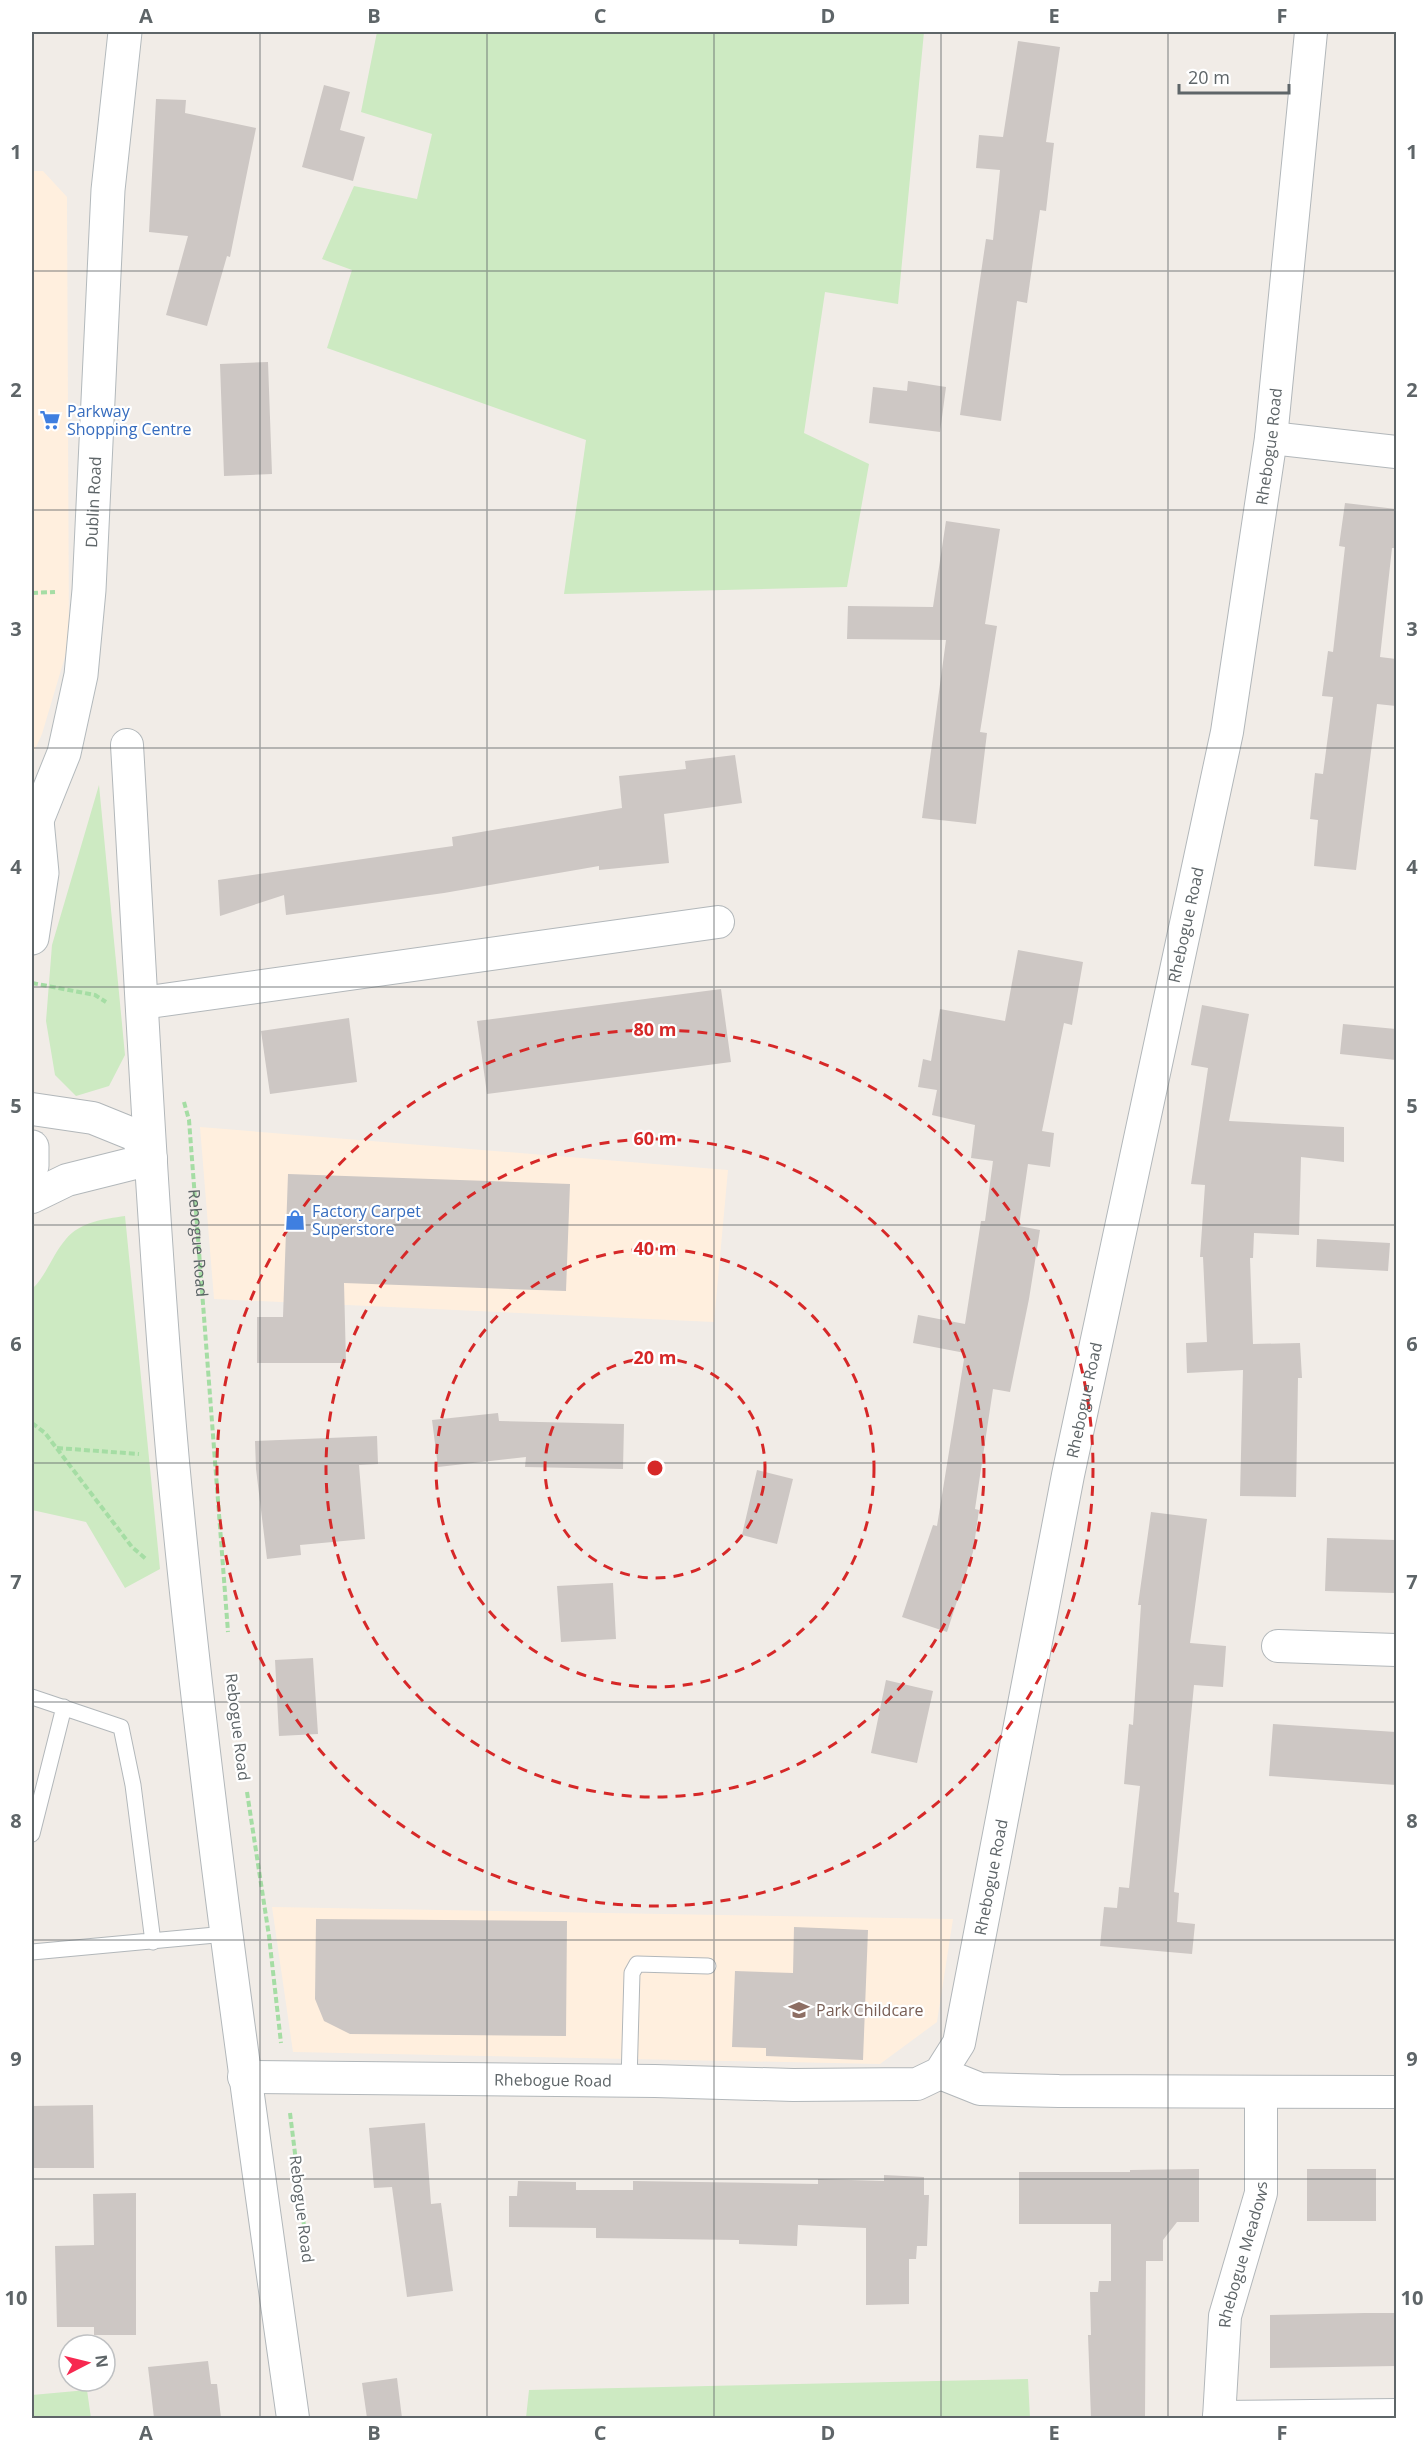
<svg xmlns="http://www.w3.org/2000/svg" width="1428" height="2450" font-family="'Open Sans',sans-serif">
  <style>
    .commercial { fill: #ffefde }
    .green { fill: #cdeac2 }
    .building { fill: #cdc7c4 }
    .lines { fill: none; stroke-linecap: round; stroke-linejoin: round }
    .lane-casing { stroke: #b2b7ba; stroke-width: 17 }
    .street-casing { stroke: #b2b7ba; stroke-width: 34 }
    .secondary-casing { stroke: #b3b9bc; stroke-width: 35 }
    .path { stroke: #a5dda4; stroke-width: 4; stroke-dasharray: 6 3; stroke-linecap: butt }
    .lane { stroke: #fff; stroke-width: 15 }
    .street { stroke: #fff; stroke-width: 32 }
    .secondary { stroke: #fff; stroke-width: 33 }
    .grid { fill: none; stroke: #5e6568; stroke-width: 1.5; stroke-opacity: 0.55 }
    .ring { fill: none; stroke: #d62828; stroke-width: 3; stroke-dasharray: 10 8 }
    .labels { text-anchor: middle; stroke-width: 4.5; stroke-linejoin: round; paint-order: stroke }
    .shop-label { font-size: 16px; fill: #366cbe; stroke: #fff; text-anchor: start }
    .street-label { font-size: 16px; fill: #5e6568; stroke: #fff }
    .education-label { font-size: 16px; fill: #785e54; stroke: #fff; text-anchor: start }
    .centre { fill: #d62828; stroke: #fff; stroke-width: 3 }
    .ring-label { font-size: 18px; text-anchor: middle; font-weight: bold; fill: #d62828; stroke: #fff; stroke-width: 4.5; stroke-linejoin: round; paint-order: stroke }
    .neatline { fill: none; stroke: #5e6568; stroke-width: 2 }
    .grid-label { font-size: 20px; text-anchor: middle; font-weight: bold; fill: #5e6568 }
  </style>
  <rect width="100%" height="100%" fill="#f1ece7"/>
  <path class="commercial" d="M32,171H43L67,197L69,643L42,734L32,756Z
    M200,1127L728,1170L714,1322L214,1299Z
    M272,1907L953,1919L937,2022L880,2064L293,2052Z"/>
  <path class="green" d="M377,32H924L898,304L825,292L804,433L869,464L847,587L564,594L586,440L327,348L352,270L322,259L354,186L417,199L432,134L361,112Z
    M99,785L125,1055L109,1086L76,1096L55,1075L46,1021L52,945Z
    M125,1216L160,1569L125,1588L86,1522L32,1510V1289C47,1275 52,1255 66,1239C80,1222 104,1219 125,1216Z
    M1028,2379L1030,2418H526L529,2390Z
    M87,2390L91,2418H32V2395Z"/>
  <path class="building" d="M1018,41L1060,47L1046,142L1054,143L1046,211L1040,210L1027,303L1017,301L1001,421L960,415L986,239L993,240L1000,170L976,168L979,135L1003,137Z
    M324,85L350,92L340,130L365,137L353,181L302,167Z
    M156,99L186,100L185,113L256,128L230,257L227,256L207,326L166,315L188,236L149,232Z
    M268,362L272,474L224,476L220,364Z
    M908,381L946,387L940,432L869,423L873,387L907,391Z
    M1345,503L1396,509V548H1392L1380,657L1396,659V706L1377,704L1356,870L1314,866L1318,820L1310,819L1315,773L1323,774L1333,697L1322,696L1328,651L1333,652L1345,547L1339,546Z
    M946,521L1000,529L985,624L997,626L980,732L987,733L976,824L922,818L946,640L847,639L848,606L933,607Z
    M735,755L742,803L664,814L669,863L599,870V866L444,893L286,915L284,895L220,916L218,880L453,846L452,837L622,808L619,776L686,769L685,761Z
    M1018,950L1083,962L1072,1025L1064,1023L1042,1131L1054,1133L1050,1167L1028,1164L1019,1226L1040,1230L1029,1299L1010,1392L993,1389L975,1509L979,1510L973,1552L947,1632L902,1617L933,1525L937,1526L965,1353L913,1343L918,1315L965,1324L981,1221H985L993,1161L971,1158L975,1125L932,1115L937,1090L918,1087L923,1059L931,1061L940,1009L1005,1021Z
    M721,989L731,1062L487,1094L477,1021Z
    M1202,1005L1249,1014L1229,1121L1344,1127V1162L1301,1157L1299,1235L1254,1233L1253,1258H1250L1253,1344L1300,1343L1302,1378H1298L1296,1497L1240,1496L1243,1370L1187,1373L1186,1343L1207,1342L1203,1257H1200L1205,1185L1191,1184L1208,1068L1191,1065Z
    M349,1018L357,1082L270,1094L261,1031Z
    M1343,1024L1396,1029V1060L1340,1054Z
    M288,1174L570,1184L566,1291L344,1283L346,1363H257V1317H283Z
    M1317,1239L1390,1243L1388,1271L1316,1267Z
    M498,1413L499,1421L624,1424L623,1469L525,1467L526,1457L438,1467L432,1420Z
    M377,1436L378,1464L359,1465L365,1539L300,1545L301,1555L267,1559L256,1469L255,1441Z
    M757,1470L793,1479L777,1544L742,1535Z
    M1151,1512L1207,1519L1190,1643L1226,1646L1223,1687L1194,1685L1174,1892L1179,1893L1177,1922L1195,1924L1192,1954L1100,1946L1104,1907L1117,1908L1119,1887L1129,1888L1140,1786L1124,1784L1129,1724L1133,1725L1141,1605H1138Z
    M1327,1538L1396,1540L1394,1593L1325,1591Z
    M613,1583L616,1639L561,1642L557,1586Z
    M313,1658L318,1734L279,1736L275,1660Z
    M886,1680L933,1691L917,1763L871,1753Z
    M1273,1724L1396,1732V1785L1269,1776Z
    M316,1919L567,1921L566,2036L350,2034L324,2021L315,1999Z
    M794,1927L868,1930L863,2060L766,2056V2048L732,2047L735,1971L793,1973Z
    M93,2105L94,2168H33L32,2106Z
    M425,2123L431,2204L441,2203L453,2291L407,2297L392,2187L374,2188L369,2128Z
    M1199,2169V2222H1177L1163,2240V2261H1146L1145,2418H1091L1088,2335H1091L1090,2292H1098L1099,2281H1111V2224H1019V2172H1130V2170Z
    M1307,2169H1376V2221H1307Z
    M884,2175L924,2177V2195H929L927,2246H917L916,2259H909V2304L866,2305V2228L798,2225L797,2246L739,2244V2240L596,2238V2228L509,2227V2196H517L518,2181L576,2182V2190H633V2181L818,2184V2179L884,2181Z
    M136,2193V2335H94V2327H57L55,2246L94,2245L93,2194Z
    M1365,2313H1396V2366L1270,2368V2315Z
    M208,2361L211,2384H217L221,2418H154L148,2367Z
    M397,2378L402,2418H367L362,2383Z"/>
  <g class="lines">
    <g class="lane-casing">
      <path id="lane" d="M32,1697L121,1727L133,1785L153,1942
        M32,1834L64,1707
        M32,1952L226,1934
        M629,2081L632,1973L637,1964L708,1966"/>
    </g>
    <g class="street-casing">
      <g id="street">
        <path d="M1271,438L1396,452"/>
        <path d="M127,745C141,984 152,1223 173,1462C203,1782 248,2100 293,2418"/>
        <path d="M142,1003L718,922"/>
        <path d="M32,1109L93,1118L135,1135L151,1159L67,1180L32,1197"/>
        <path d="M1278,1646L1396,1650"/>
        <path d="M940,2073L980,2089L1059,2091L1396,2092"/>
        <path id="s2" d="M244,2077L655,2081L793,2085L917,2084L940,2073L959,2043L1068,1475L1227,732L1271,438L1311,32"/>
        <path d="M1219,2417L1396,2415"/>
        <path id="s3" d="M1219,2418L1225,2316L1261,2193V2092"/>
      </g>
    </g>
    <g class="secondary-casing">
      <g id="secondary">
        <path id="s4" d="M32,827L37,820L64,753L81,675L89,590L108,190L125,32"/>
        <path d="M32,938L42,873L37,820"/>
        <path d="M32,1147V1166"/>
      </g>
    </g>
    <g class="path">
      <path d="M32,593L55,592"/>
      <path d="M32,983L95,995L106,1002"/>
      <path id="s1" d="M184,1102L189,1120L228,1632"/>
      <path d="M32,1423L45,1433L132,1547L146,1559"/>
      <path d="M57,1448L139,1454"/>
      <path d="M247,1792L269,1936L281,2043"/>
      <path d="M290,2113L306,2242"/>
    </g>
    <use href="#lane" class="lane"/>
    <use href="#street" class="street"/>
    <use href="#secondary" class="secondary"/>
  </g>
  <path class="grid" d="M260,32V2418M487,32V2418M714,32V2418M941,32V2418M1168,32V2418M32,271H1396M32,510H1396M32,748H1396M32,987H1396M32,1225H1396M32,1463H1396M32,1702H1396M32,1940H1396M32,2179H1396"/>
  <g class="ring">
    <circle cx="655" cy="1468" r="110"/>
    <circle cx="655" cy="1468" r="219"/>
    <circle cx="655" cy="1468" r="329"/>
    <circle cx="655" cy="1468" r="438"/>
  </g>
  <defs>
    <g id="supermarket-bare" transform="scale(1.62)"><path d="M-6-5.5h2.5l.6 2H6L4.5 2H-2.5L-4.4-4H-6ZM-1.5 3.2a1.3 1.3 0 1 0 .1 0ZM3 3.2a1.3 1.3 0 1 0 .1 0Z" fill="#3f7fe0" stroke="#fff" stroke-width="2.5" paint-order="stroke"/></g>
    <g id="shop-bare" transform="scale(1.62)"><path d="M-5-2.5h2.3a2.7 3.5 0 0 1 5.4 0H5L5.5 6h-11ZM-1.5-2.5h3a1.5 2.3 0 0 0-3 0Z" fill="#3f7fe0" stroke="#fff" stroke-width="2.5" paint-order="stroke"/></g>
    <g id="school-bare" transform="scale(1.62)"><path d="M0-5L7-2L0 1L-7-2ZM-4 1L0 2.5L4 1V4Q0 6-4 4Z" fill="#8d6e63" stroke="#fff" stroke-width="2.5" paint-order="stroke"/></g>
  </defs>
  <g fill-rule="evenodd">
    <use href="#supermarket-bare" x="50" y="420"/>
    <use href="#shop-bare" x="295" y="1220"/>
    <use href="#school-bare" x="799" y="2010"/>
  </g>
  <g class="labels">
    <g class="shop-label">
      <text x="67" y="417">Parkway<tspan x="67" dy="18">Shopping Centre</tspan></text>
      <text x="312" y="1217">Factory Carpet<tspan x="312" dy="18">Superstore</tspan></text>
    </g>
    <g class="street-label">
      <text dy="6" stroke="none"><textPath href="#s2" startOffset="2361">Rhebogue Road</textPath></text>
      <text dy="6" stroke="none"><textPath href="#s4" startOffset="334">Dublin Road</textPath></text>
      <text dy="6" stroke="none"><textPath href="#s2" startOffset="1875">Rhebogue Road</textPath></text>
      <text dy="6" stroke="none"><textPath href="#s1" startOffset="142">Rebogue Road</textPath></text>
      <text dy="6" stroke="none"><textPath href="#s2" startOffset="1389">Rhebogue Road</textPath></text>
      <text transform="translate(238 1727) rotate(83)" y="6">Rebogue Road</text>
      <text dy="6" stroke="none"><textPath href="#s2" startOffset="903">Rhebogue Road</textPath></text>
      <text dy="6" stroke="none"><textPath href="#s2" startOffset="309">Rhebogue Road</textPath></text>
      <text transform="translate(302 2209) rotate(83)" y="6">Rebogue Road</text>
      <text dy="6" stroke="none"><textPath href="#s3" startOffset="166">Rhebogue Meadows</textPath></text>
    </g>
    <g class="education-label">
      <text x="816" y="2016">Park Childcare</text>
    </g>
  </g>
  <circle cx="655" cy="1468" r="9" class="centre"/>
  <g class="ring-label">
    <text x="655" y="1036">80 m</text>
    <text x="655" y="1145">60 m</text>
    <text x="655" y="1255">40 m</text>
    <text x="655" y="1364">20 m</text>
  </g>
  <rect width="1428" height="2450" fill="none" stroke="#ffffff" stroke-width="66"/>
  <g transform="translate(87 2363) rotate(83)"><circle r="28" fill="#ffffff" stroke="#bfc1c3" stroke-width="1.5"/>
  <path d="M0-4.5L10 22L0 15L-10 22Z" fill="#f72850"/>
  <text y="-9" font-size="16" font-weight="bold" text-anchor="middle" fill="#5e6568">N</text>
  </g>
  <path d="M1179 84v9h110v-9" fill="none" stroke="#5e6568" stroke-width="3"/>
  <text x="1188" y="84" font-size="18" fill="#5e6568" stroke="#ffffff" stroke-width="4.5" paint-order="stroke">20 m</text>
  <rect x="33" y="33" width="1362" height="2384" class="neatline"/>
  <g class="grid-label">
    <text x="146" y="23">A</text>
    <text x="374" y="23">B</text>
    <text x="600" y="23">C</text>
    <text x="828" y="23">D</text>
    <text x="1054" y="23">E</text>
    <text x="1282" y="23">F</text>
    <text x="16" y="159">1</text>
    <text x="1412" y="159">1</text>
    <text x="16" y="397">2</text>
    <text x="1412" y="397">2</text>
    <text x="16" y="636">3</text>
    <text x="1412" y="636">3</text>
    <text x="16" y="874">4</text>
    <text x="1412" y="874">4</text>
    <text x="16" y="1113">5</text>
    <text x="1412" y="1113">5</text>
    <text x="16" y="1351">6</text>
    <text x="1412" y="1351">6</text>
    <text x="16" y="1589">7</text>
    <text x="1412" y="1589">7</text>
    <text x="16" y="1828">8</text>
    <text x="1412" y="1828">8</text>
    <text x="16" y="2066">9</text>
    <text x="1412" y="2066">9</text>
    <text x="16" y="2305">10</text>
    <text x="1412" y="2305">10</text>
    <text x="146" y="2440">A</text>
    <text x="374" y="2440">B</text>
    <text x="600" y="2440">C</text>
    <text x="828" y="2440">D</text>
    <text x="1054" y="2440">E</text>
    <text x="1282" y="2440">F</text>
  </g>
</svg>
